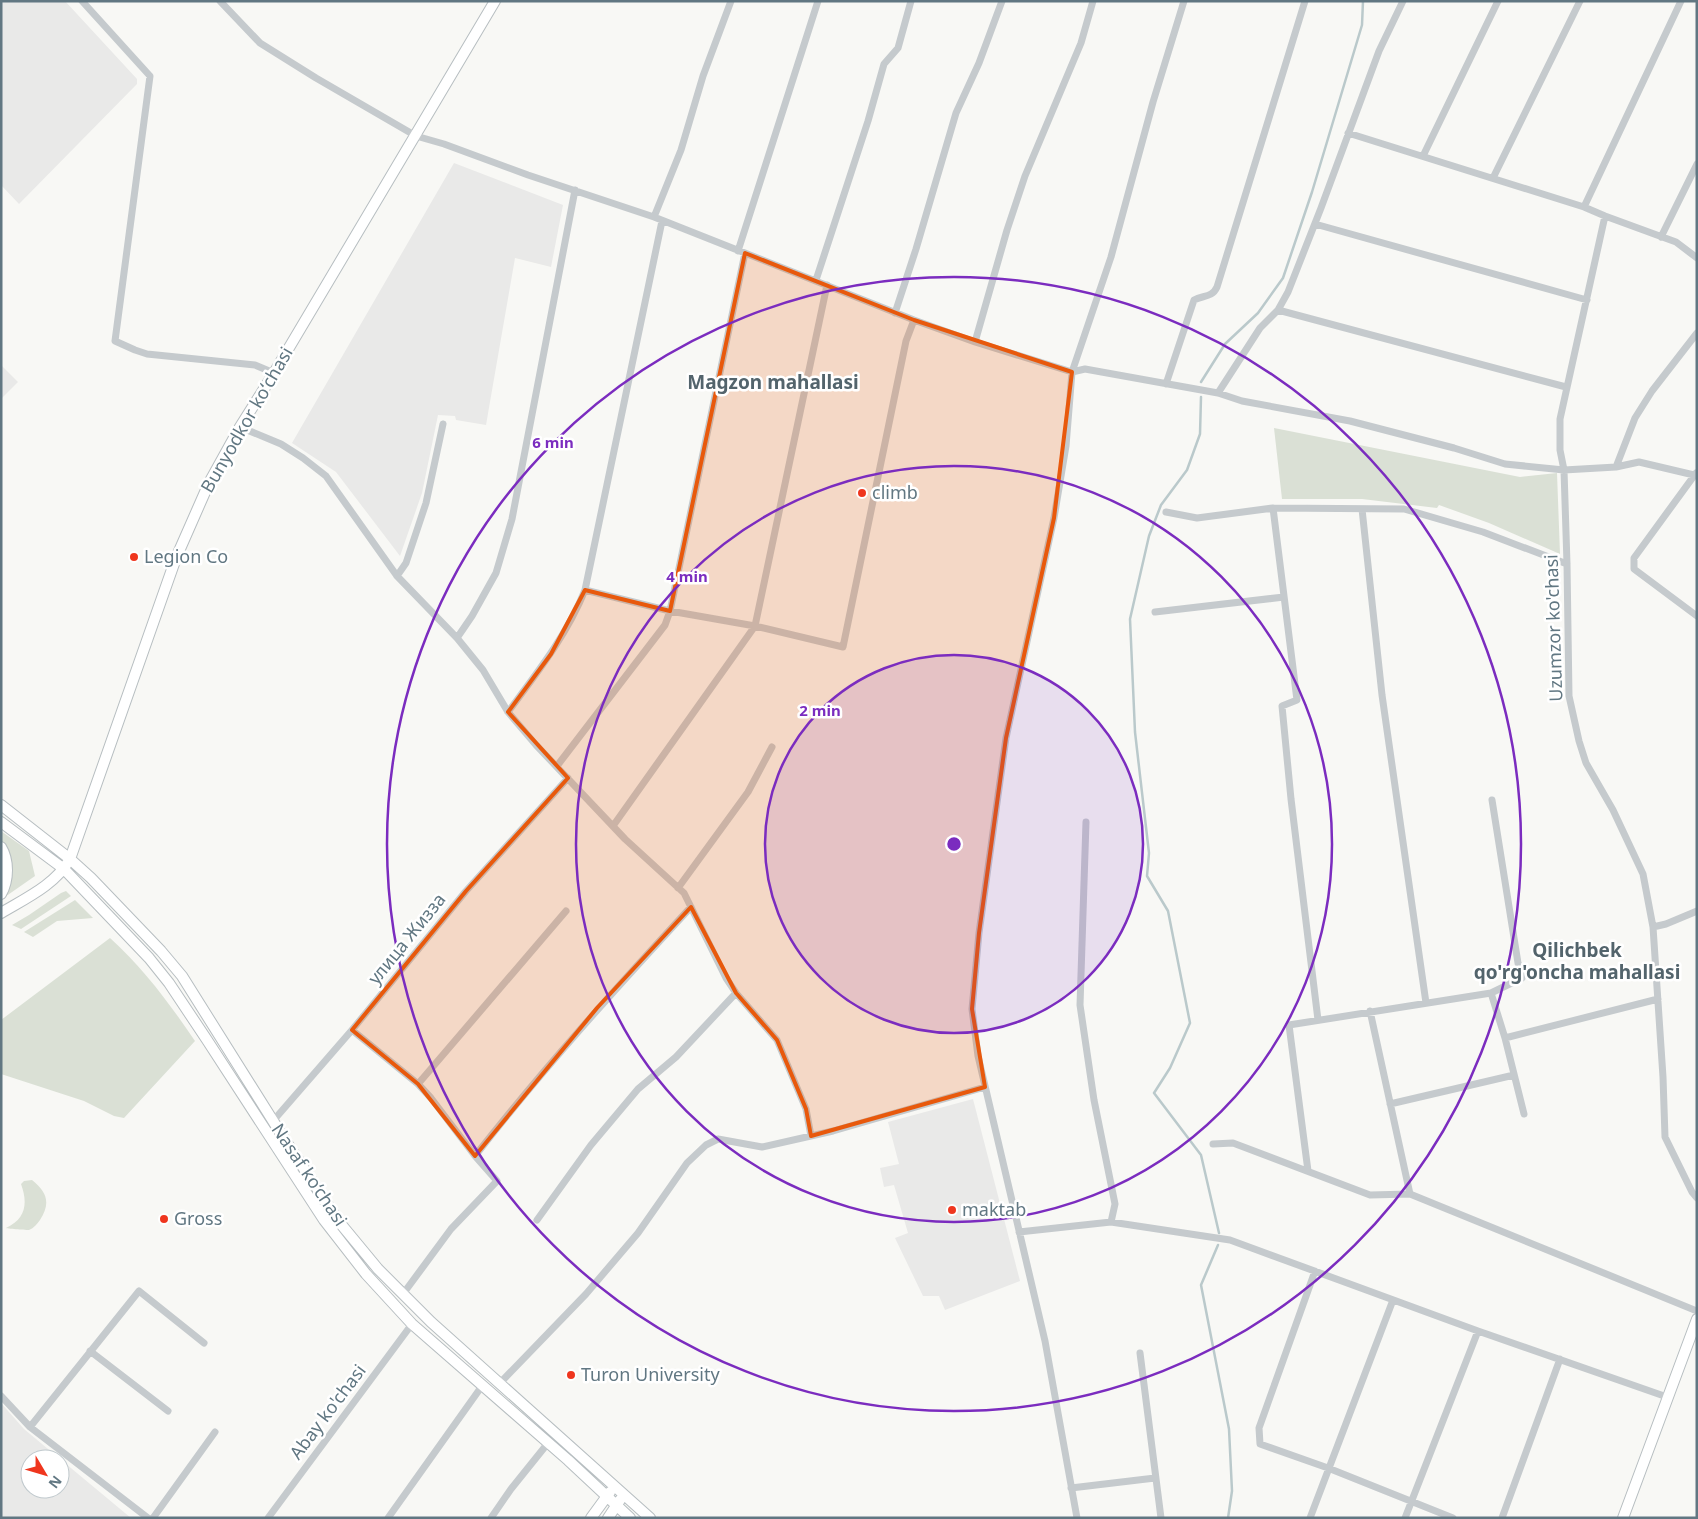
<svg xmlns="http://www.w3.org/2000/svg" width="1698" height="1519" font-family="'Noto Sans',sans-serif">
  <style>
    .built { fill: #e9e9e8; fill-rule: evenodd }
    .green { fill: #dae0d5 }
    .lines { fill: none; stroke-linecap: round; stroke-linejoin: round }
    .stream { stroke: #bac9cb; stroke-width: 2.5 }
    .secondary-casing { stroke: #b7bec1; stroke-width: 12 }
    .street { stroke: #c5cacd; stroke-width: 7 }
    .secondary { stroke: #fff; stroke-width: 10 }
    .marked { fill: #e8590c; fill-opacity: 0.2; stroke: #e8590c; stroke-width: 4; stroke-linejoin: round }
    .ring { fill: none; stroke: #7b2cbf; stroke-width: 2.5 }
    .poi-dot { fill: #ef361e; stroke: #fff; stroke-width: 2 }
    .labels { text-anchor: middle; stroke-width: 5; stroke-linejoin: round; paint-order: stroke }
    .street-label { font-size: 18px; fill: #617782; stroke: #fff }
    .poi-label { font-size: 18px; fill: #617782; stroke: #fff; text-anchor: start }
    .neighbourhood-label { font-size: 19px; font-weight: bold; fill: #53646c; stroke: #fff }
    .centre { fill: #7b2cbf; stroke: #fff; stroke-width: 2.5 }
    .ring-label { font-size: 15px; text-anchor: middle; font-weight: bold; fill: #7b2cbf; stroke: #fff; stroke-width: 5; stroke-linejoin: round; paint-order: stroke }
  </style>
  <rect width="100%" height="100%" fill="#f8f8f5"/>
  <path class="built" d="M1,1H65L137,79V84L19,204L1,185Z
    M454,163L563,205L551,267L515,258L486,425L456,420L455,416L438,415L422,493L400,556L336,472L292,443Z
    M1,365L18,382L1,399Z
    M973,1099L1020,1281L945,1310L939,1296H923L895,1238L908,1233L894,1185L884,1187L880,1168L899,1164L888,1122Z
    M1,1403L24,1429L131,1518H1ZM30,1459H60V1489H30Z"/>
  <path class="green" d="M1274,428L1520,477L1557,473L1560,554L1489,523L1439,505L1437,508L1362,499H1282Z
    M1,831L29,851L35,876L2,899L8,884V852L1,839Z
    M66,891L71,896L21,929L12,925L29,915L61,893Z
    M75,900L93,918L57,921L33,937L24,932Z
    M110,938C144,969 170,1004 195,1041L124,1118L114,1116L84,1101L1,1074V1020Z
    M32,1180C47,1192 51,1203 40,1220C37,1224 34,1228 29,1230C27,1230 9,1229 6,1228C26,1219 28,1203 21,1184L24,1181Z"/>
  <g class="lines">
    <path class="stream" d="M1201,382L1225,344L1258,313L1283,278L1312,192L1362,25L1363,1
      M1201,397L1200,434L1187,470L1161,505L1149,536L1130,619L1135,732L1149,853L1147,876L1168,911L1190,1023L1170,1068L1154,1093L1201,1155L1219,1233
      M1218,1245L1201,1285L1229,1429L1232,1491L1228,1518"/>
    <g class="secondary-casing">
      <path id="secondary" d="M1,805L70,859L91,878L161,951L182,976L285,1140L340,1223L378,1269L431,1322L650,1518
        M1,822L64,869L149,958L169,983L207,1040L324,1220L366,1274L412,1324L568,1460L630,1518
        M1,847C9,860 9,880 1,894
        M1,913C26,898 55,885 70,859L176,558L209,483L240,427L274,373L495,1
        M591,1518L610,1492
        M608,1518L620,1500
        M1623,1518L1697,1319"/>
    </g>
    <path class="street" d="M82,1L150,76L115,341L135,350L147,354L255,365L274,373
      M220,1L260,43L316,78L416,136L444,144L528,175L654,217L914,320L975,342L1072,372L1085,369L1218,393L1242,401L1350,421L1454,448L1505,464L1564,470L1616,467L1639,462L1694,475
      M1348,133L1584,207L1605,216L1676,242L1697,258
      M1423,156L1498,1
      M1493,178L1580,1
      M1584,207L1681,1
      M1605,216L1560,419V450L1564,470L1567,564L1569,696L1579,741L1586,763L1613,810L1643,874L1653,927L1663,1077L1665,1137L1692,1192L1697,1198
      M654,217L681,150L703,76L731,1
      M1315,224L1587,300
      M1661,237L1697,164
      M738,251L818,1
      M816,280L868,121L884,64L898,48L911,1
      M1278,310L1566,387
      M895,313L916,249L956,113L979,63L1002,1
      M975,342L1007,230L1025,176L1081,43L1093,1
      M1166,384L1194,300C1203,295 1212,298 1217,287L1305,1
      M1218,393L1260,328L1278,310L1288,292L1321,208L1379,51L1403,1
      M240,427L281,444L303,458L326,476L397,576L457,638L483,670L508,712L536,745L625,839L684,893L726,978L736,993L777,1040L806,1109L811,1136
      M1616,467L1635,418L1652,391L1697,333
      M1696,473L1634,558V569L1697,616
      M1273,508L1297,700L1282,706L1291,799L1318,1020
      M1362,509L1382,695L1426,1003
      M1166,512L1197,518L1273,508L1404,509L1483,532L1567,564
      M397,576L406,563L426,503L443,424
      M585,590L670,611L755,626L843,647L906,341L914,320
      M1155,612L1284,597
      M457,638L472,616L496,573L512,519L575,190
      M508,712C537,673 567,635 585,590L662,221
      M557,766L665,625L670,611L745,253
      M1086,822L1080,1005L1094,1100L1115,1204L1111,1222
      M613,826L755,626L827,285
      M678,888L748,792L772,747
      M1653,927L1666,924L1697,911
      M1491,993L1505,1038L1524,1114
      M1370,1011L1410,1194
      M352,1030L418,1084L431,1098L475,1156L497,1181L451,1229L403,1294
      M1505,1038L1658,999
      M418,1084L566,911
      M1390,1104L1514,1075
      M273,1121L352,1030L466,891L568,778
      M1213,1144L1233,1143L1370,1195L1410,1194L1697,1311
      M475,1156C543,1069 616,988 691,907
      M1308,1171L1289,1025L1491,993L1522,978L1518,963L1492,800
      M537,1220L591,1145L638,1089L676,1057L736,993
      M1019,1232L1111,1222L1230,1240L1478,1331L1667,1397
      M1315,1271L1259,1428L1260,1444L1328,1468L1453,1518
      M90,1351L168,1411
      M1140,1353L1161,1518
      M499,1384L586,1294L638,1233L687,1163L706,1145L718,1139L762,1147L833,1131L985,1087
      M1,1396L30,1427L148,1518
      M30,1427L139,1291L204,1343
      M1071,1488L1155,1478
      M153,1518L215,1432
      M268,1518L412,1324
      M388,1518L482,1386
      M491,1518L511,1489L548,1443
      M1077,1518L1045,1341L978,1056L972,1009L979,933L1006,738L1054,518L1066,446L1072,372L1111,257L1153,102L1184,1
      M1310,1518L1393,1300
      M1405,1518L1478,1331
      M1502,1518L1560,1359"/>
    <use href="#secondary" class="secondary"/>
  </g>
  <path class="marked" d="M745,253L914,320L1072,372L1054,518L1006,738L979,933L972,1009L985,1087L811,1136L806,1109L777,1040L736,993L691,907L597,1008L475,1156L418,1084L352,1030L466,891L568,778L508,712L551,654L585,590L670,611Z"/>
  <circle cx="954" cy="844" r="189" fill="#7b2cbf" fill-opacity=".12"/>
  <g class="ring">
    <circle cx="954" cy="844" r="189"/>
    <circle cx="954" cy="844" r="378"/>
    <circle cx="954" cy="844" r="567"/>
  </g>
  <g class="poi-dot">
    <circle cx="862" cy="493" r="5"/>
    <circle cx="134" cy="557" r="5"/>
    <circle cx="952" cy="1210" r="5"/>
    <circle cx="164" cy="1219" r="5"/>
    <circle cx="571" cy="1375" r="5"/>
  </g>
  <g class="labels">
    <g class="street-label">
      <text transform="translate(247 420) rotate(-60)" y="6">Bunyodkor koʻchasi</text>
      <text transform="translate(1554 628) rotate(-92)" y="6">Uzumzor ko'chasi</text>
      <text transform="translate(407 939) rotate(-51)" y="6">улица Жизза</text>
      <text transform="translate(309 1175) rotate(56)" y="6">Nasaf ko‘chasi</text>
      <text transform="translate(328 1412) rotate(-53)" y="6">Abay ko'chasi</text>
    </g>
    <g class="poi-label">
      <text x="872" y="499">climb</text>
      <text x="144" y="563">Legion Co</text>
      <text x="962" y="1216">maktab</text>
      <text x="174" y="1225">Gross</text>
      <text x="581" y="1381">Turon University</text>
    </g>
    <g class="neighbourhood-label">
      <text x="773" y="389">Magzon mahallasi</text>
      <text x="1577" y="957">Qilichbek<tspan x="1577" dy="22">qo'rg'oncha mahallasi</tspan></text>
    </g>
  </g>
  <circle cx="954" cy="844" r="8" class="centre"/>
  <g class="ring-label">
    <text x="553" y="448">6 min</text>
    <text x="687" y="582">4 min</text>
    <text x="820" y="716">2 min</text>
  </g>
  <rect width="1698" height="1519" fill="none" stroke="#617782" stroke-width="5"/>
  <g transform="translate(45 1474) rotate(128)"><circle r="24" fill="#ffffff" stroke="#c0c9cd"/>
  <path d="M0-4L9 19L0 12L-9 19Z" fill="#ef361e"/>
  <text y="-8" font-size="14" font-weight="bold" text-anchor="middle" fill="#617782">N</text>
  </g>
</svg>
